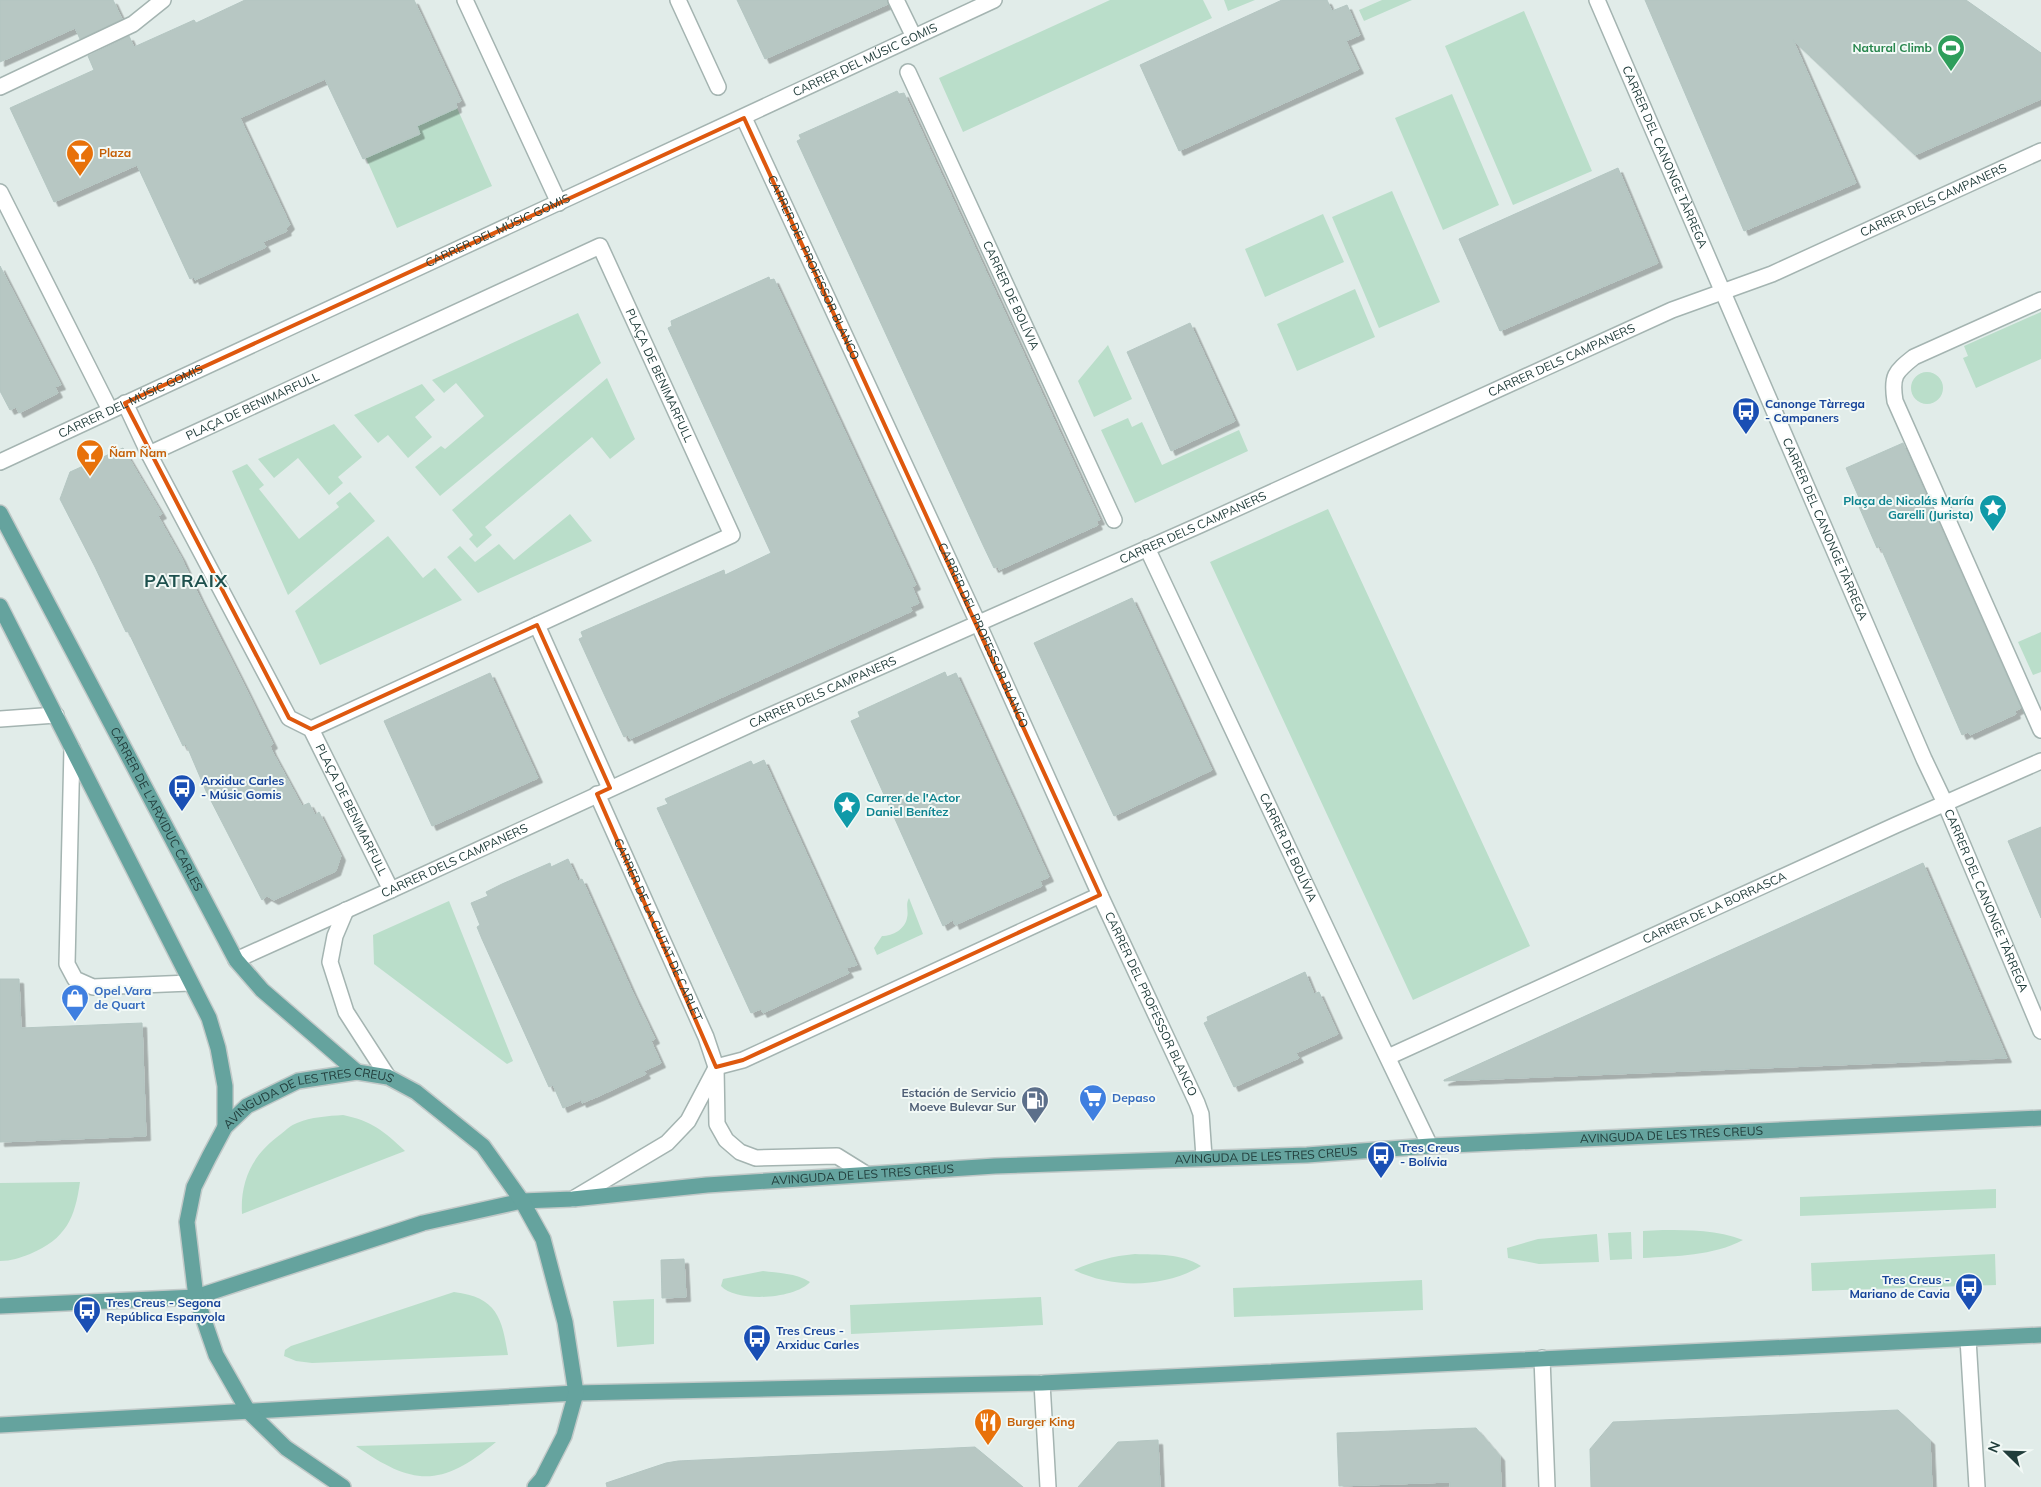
<svg xmlns="http://www.w3.org/2000/svg" width="2041" height="1487" font-family="Mulish,sans-serif">
  <style>
    .green { fill: #badeca }
    .building { fill: #b7c7c3; stroke: #b4c6c2; filter: url(#shadow) }
    .lines { fill: none; stroke-linecap: round; stroke-linejoin: round }
    .minor-casing { stroke: #a4b4b1; stroke-width: 18 }
    .major-casing { stroke: #c1c9c8; stroke-width: 18 }
    .minor { stroke: #fff; stroke-width: 15 }
    .major { stroke: #65a39e; stroke-width: 15 }
    .marked { fill: none; stroke: #de580e; stroke-width: 4; stroke-linejoin: round }
    .labels { text-anchor: middle; stroke-width: 4; stroke-linejoin: round; paint-order: stroke }
    .leisure-label { font-size: 12px; font-weight: bold; fill: #27864d; stroke: #f2f9f6; text-anchor: end }
    .street-label { font-size: 12px; fill: #213d3b; stroke: #f2f9f6 }
    .food-label { font-size: 12px; font-weight: bold; fill: #c56008; stroke: #f2f9f6; text-anchor: start }
    .transit-label { font-size: 12px; font-weight: bold; fill: #164399; stroke: #f2f9f6; text-anchor: start }
    .culture-label { font-size: 12px; font-weight: bold; fill: #0d838f; stroke: #f2f9f6; text-anchor: end }
    .shop-label { font-size: 12px; font-weight: bold; fill: #366cbe; stroke: #f2f9f6; text-anchor: start }
    .service-label { font-size: 12px; font-weight: bold; fill: #4e5e75; stroke: #f2f9f6; text-anchor: end }
    .district-label { font-size: 18px; font-weight: bold; letter-spacing: 1px; fill: #1d504d; stroke: #f2f9f6 }
  </style>
  <defs>
    <filter id="shadow"><feDropShadow dx="4.5" dy="4.5" stdDeviation="0" flood-color="#0004"/></filter>
  </defs>
  <rect width="100%" height="100%" fill="#e1ece9"/>
  <path class="green" d="M1110,0H1203L1212,18L963,132L939,78Z
    M1224,0H1255L1228,11Z
    M1382,0H1412L1364,21L1359,10Z
    M1524,11L1592,171L1513,205L1445,46Z
    M1452,94L1499,205L1443,230L1395,118Z
    M457,108L492,186L397,228L366,158L420,134L417,126Z
    M1392,191L1440,302L1379,328L1332,217Z
    M1323,214L1344,262L1265,297L1245,249Z
    M1355,289L1375,337L1297,371L1277,324Z
    M2041,312V359L1976,388L1963,358L1968,356L1964,346Z
    M578,313L601,363L440,496L415,467L441,446L445,449L484,416L456,383L444,393L432,380Z
    M1108,345L1132,399L1094,417L1078,381Z
    M1911 388a16 16 0 1 1 32 0a16 16 0 1 1-32 0Z
    M607,378L635,439L610,459L592,437L485,527L492,535L477,548L469,539L473,535L452,510Z
    M422,384L435,400L415,417L432,437L408,458L388,435L378,443L354,415Z
    M1128,418L1132,427L1142,422L1162,465L1239,430L1248,451L1135,503L1101,430Z
    M334,424L362,457L338,477L343,483L329,495L298,458L274,478L258,459Z
    M247,464L264,485L259,489L299,539L339,507L336,503L350,492L375,521L288,595L232,471Z
    M1328,509L1530,946L1413,1000L1210,562Z
    M570,514L592,541L478,593L447,557L460,546L475,562L499,544L514,560Z
    M388,536L423,578L435,568L462,600L320,665L295,611Z
    M2041,632V672L2033,675L2018,642Z
    M909,898L923,934L877,955L874,948L882,936C893,936 905,929 907,918C909,910 905,905 909,898Z
    M449,901L513,1061L507,1064L374,964L373,935Z
    M343,1115C372,1121 384,1131 405,1151L242,1214C240,1180 253,1154 281,1134C286,1130 291,1125 297,1123C311,1117 328,1116 343,1115Z
    M80,1182C75,1218 66,1239 30,1254C19,1258 12,1261 0,1261V1183Z
    M1996,1189V1208L1800,1216V1197Z
    M1663,1230C1690,1230 1718,1230 1743,1240C1713,1256 1676,1256 1643,1258V1231Z
    M1631,1232L1632,1259L1610,1260L1608,1233Z
    M1597,1234L1599,1262L1539,1264L1508,1258L1507,1248L1538,1239Z
    M1135,1254C1157,1255 1181,1253 1201,1266C1164,1288 1113,1289 1074,1270C1094,1261 1113,1256 1135,1254Z
    M1995,1254L1996,1285L1812,1291L1811,1263Z
    M763,1271C778,1273 796,1273 810,1282C795,1299 737,1303 721,1286L723,1279Z
    M1422,1280L1423,1310L1234,1317L1233,1288Z
    M454,1292C497,1297 502,1318 508,1355L312,1363L296,1361L284,1356L285,1350L291,1346Z
    M1041,1297L1043,1325L851,1334L850,1305Z
    M654,1299V1344L617,1347L613,1301Z
    M496,1442C442,1487 414,1487 356,1446Z"/>
  <path class="building" d="M0,0H113L122,19L80,39L75,28L0,62Z
    M245,0H414L461,101L456,103L457,108L417,126L420,134L363,159L325,79L240,118L290,225L286,229L287,231L263,242L266,247L195,280L194,277L190,279L137,165L54,202L10,108L94,70L88,56L129,36L134,47L194,20L196,23Z
    M737,0H887L888,4L765,59Z
    M1282,0H1327L1332,11L1347,5L1360,35L1346,41L1359,69L1179,151L1140,65Z
    M1645,0H1966L2041,53V99L1915,155L1793,40L1856,183L1744,231Z
    M897,91L899,94L904,93L1100,520L1096,521L1098,525L999,570L998,566L994,568L983,545L797,141L801,139L799,135Z
    M1618,168L1658,263L1500,331L1459,239Z
    M0,266L61,385L55,387L58,393L19,413L16,407L10,410L0,391Z
    M769,277L770,280L774,279L916,585L912,587L919,603L910,607L912,611L630,739L628,735L624,737L604,694L579,639L583,637L581,632L724,570L725,575L771,553L668,328L672,326L671,321Z
    M1190,323L1235,421L1171,451L1127,352Z
    M1903,443L2021,708L2015,711L2016,714L1970,735L1968,732L1962,735L1880,546L1877,548L1857,502L1860,500L1846,468Z
    M123,448L162,514L158,516L181,557L199,596L244,685L273,744L270,746L272,751L302,806L309,803L315,815L319,812L341,856L336,871L274,900L267,896L262,900L206,791L186,744L183,746L128,631L126,632L95,567L60,499L70,472Z
    M1132,598L1212,770L1114,816L1034,643Z
    M945,672L947,677L956,673L1049,877L1040,881L1042,886L955,925L953,920L943,926L851,721L860,717L858,712Z
    M490,673L538,778L432,826L384,721Z
    M764,760L857,965L846,968L849,973L763,1013L761,1009L751,1013L657,808L668,804L665,799L751,761L753,765Z
    M2041,827V918L2008,841Z
    M568,859L578,881L582,879L632,991L655,1039L651,1041L661,1063L644,1071L646,1074L599,1096L582,1103L581,1100L563,1108L553,1085L549,1087L482,939L477,927L480,925L471,903L488,896L486,892L502,884L550,863L551,867Z
    M1923,863L2007,1058L1444,1081V1080Z
    M1305,972L1314,994L1319,992L1338,1034L1296,1053L1299,1058L1234,1087L1204,1023L1208,1021L1207,1017Z
    M0,979H19L21,1028L142,1023L146,1136L0,1142Z
    M684,1259L686,1297L662,1298L661,1260Z
    M1898,1410L1930,1440L1932,1487H1591L1590,1449L1613,1422Z
    M1476,1428L1500,1456L1501,1487H1450V1482L1339,1486L1337,1433Z
    M1158,1440L1160,1487H1078L1118,1442Z
    M975,1447L1023,1487H607L606,1483L666,1463L678,1461Z"/>
  <g class="lines">
    <g class="minor-casing">
      <g id="minor">
        <path d="M465,0L559,203"/>
        <path d="M678,0L718,87"/>
        <path d="M896,0L914,37"/>
        <path id="s1" d="M1597,0L1924,759L1945,803L2041,1031"/>
        <path id="s2" d="M908,72L1114,520"/>
        <path d="M0,87L133,24L163,0"/>
        <path id="s3" d="M744,118L978,623L1100,895L1197,1103L1201,1114L1204,1157"/>
        <path d="M0,192L110,410"/>
        <path d="M2041,300L1914,357C1895,372 1891,376 1895,401L2041,730"/>
        <path id="s4" d="M125,403L149,454L289,718L311,729L391,890"/>
        <path id="s5" d="M149,454L600,246L732,535L311,729"/>
        <path id="s6" d="M0,462L994,0"/>
        <path id="s7" d="M1147,548L1367,1015L1430,1146"/>
        <path d="M537,625L610,788"/>
        <path d="M0,719L56,715"/>
        <path d="M72,748L67,964L75,979L93,987L190,983"/>
        <path id="s8" d="M597,794L706,1037L716,1067L717,1124L726,1140L740,1152L756,1158L837,1156L866,1174"/>
        <path d="M346,910L335,936L330,962L346,1012L388,1077"/>
        <path id="s9" d="M236,960L391,890L760,720L1200,525L1672,310L1772,274L2041,151"/>
        <path id="s10" d="M1388,1057L1896,825L2041,761"/>
        <path d="M716,1067L743,1060L1100,895"/>
        <path d="M573,1199L667,1143L688,1121L716,1068"/>
        <path d="M1968,1339L1977,1487"/>
        <path d="M1542,1358L1547,1487"/>
        <path d="M1042,1383L1048,1487"/>
      </g>
    </g>
    <g class="major-casing">
      <g id="major">
        <path id="s11" d="M0,513L236,960L262,990L357,1072"/>
        <path d="M0,606L209,1018L218,1048L225,1086V1127"/>
        <path id="s12" d="M0,1306L196,1297L423,1223L522,1201L573,1199L707,1185L995,1166L1307,1155L1430,1146L2041,1118"/>
        <path d="M0,1425L576,1393L1042,1383L2041,1335"/>
        <path id="s13" d="M343,1487L286,1448L248,1411L216,1355L196,1297L187,1222L194,1187L209,1157L225,1127L247,1106L298,1081L357,1072L388,1077L416,1092L483,1146L522,1201L543,1239L565,1322L576,1393L564,1436L542,1479L535,1487"/>
      </g>
    </g>
    <use href="#minor" class="minor"/>
    <use href="#major" class="major"/>
  </g>
  <path class="marked" d="M744,118L1100,895L743,1060L716,1067L597,794L610,788L537,625L311,729L289,718L125,403Z"/>
  <defs>
    <g id="stadium-pin" transform="scale(1.4375)"><path d="M0 17L-7.5 6A9.5 9.5 0 1 1 7.5 6Z" fill="#2e9e5b" stroke="#f2f9f6"/><path d="M0-5a6.5 5 0 1 0 0 10a6.5 5 0 1 0 0-10ZM-3.5-1.8h7v3.6h-7Z" fill="#fff"/></g>
    <g id="bar-pin" transform="scale(1.4375)"><path d="M0 17L-7.5 6A9.5 9.5 0 1 1 7.5 6Z" fill="#e8710a" stroke="#f2f9f6"/><path d="M-6-5H6L.8 .8V4.5H3.5V6h-7V4.5H-.8V.8Z" fill="#fff"/></g>
    <g id="bus-pin" transform="scale(1.4375)"><path d="M0 17L-7.5 6A9.5 9.5 0 1 1 7.5 6Z" fill="#1a4fb4" stroke="#f2f9f6"/><path d="M-5-6H5V4H4V6H2V4H-2V6H-4V4H-5ZM-3.5-4V0h7V-4ZM-3.5 1.2v1.5H-2V1.2ZM2 1.2v1.5H3.5V1.2Z" fill="#fff"/></g>
    <g id="sight-pin" transform="scale(1.4375)"><path d="M0 17L-7.5 6A9.5 9.5 0 1 1 7.5 6Z" fill="#0f9aa8" stroke="#f2f9f6"/><path d="M0-6L1.8-2.2L6-1.7L2.9 1.2L3.7 5.4L0 3.3L-3.7 5.4L-2.9 1.2L-6-1.7L-1.8-2.2Z" fill="#fff"/></g>
    <g id="shop-pin" transform="scale(1.4375)"><path d="M0 17L-7.5 6A9.5 9.5 0 1 1 7.5 6Z" fill="#3f7fe0" stroke="#f2f9f6"/><path d="M-5-2.5h2.3a2.7 3.5 0 0 1 5.4 0H5L5.5 6h-11ZM-1.5-2.5h3a1.5 2.3 0 0 0-3 0Z" fill="#fff"/></g>
    <g id="supermarket-pin" transform="scale(1.4375)"><path d="M0 17L-7.5 6A9.5 9.5 0 1 1 7.5 6Z" fill="#3f7fe0" stroke="#f2f9f6"/><path d="M-6-5.5h2.5l.6 2H6L4.5 2H-2.5L-4.4-4H-6ZM-1.5 3.2a1.3 1.3 0 1 0 .1 0ZM3 3.2a1.3 1.3 0 1 0 .1 0Z" fill="#fff"/></g>
    <g id="fuel-pin" transform="scale(1.4375)"><path d="M0 17L-7.5 6A9.5 9.5 0 1 1 7.5 6Z" fill="#5c6f8a" stroke="#f2f9f6"/><path d="M-5.5-6h7V0h2V4h1.3V-2.5L3-4.5l.8-.8L6-3V5H2.5V1h-1V6h-7ZM-4.2-4.7v3.2H.2V-4.7Z" fill="#fff"/></g>
    <g id="restaurant-pin" transform="scale(1.4375)"><path d="M0 17L-7.5 6A9.5 9.5 0 1 1 7.5 6Z" fill="#e8710a" stroke="#f2f9f6"/><path d="M-5-6h1v4h1v-4h1v4h1v-4h1v5L-1.5 .5V6h-2V.5L-5-1ZM5-6V6H3V1.5H1.5Q1.5-4 5-6Z" fill="#fff"/></g>
  </defs>
  <g fill-rule="evenodd">
    <use href="#stadium-pin" x="1951" y="48"/>
    <use href="#bar-pin" x="80" y="153"/>
    <use href="#bus-pin" x="1746" y="411"/>
    <use href="#bar-pin" x="90" y="453"/>
    <use href="#sight-pin" x="1993" y="508"/>
    <use href="#bus-pin" x="182" y="788"/>
    <use href="#sight-pin" x="847" y="805"/>
    <use href="#shop-pin" x="75" y="998"/>
    <use href="#supermarket-pin" x="1093" y="1098"/>
    <use href="#fuel-pin" x="1035" y="1100"/>
    <use href="#bus-pin" x="1381" y="1155"/>
    <use href="#bus-pin" x="1969" y="1287"/>
    <use href="#bus-pin" x="87" y="1310"/>
    <use href="#bus-pin" x="757" y="1338"/>
    <use href="#restaurant-pin" x="988" y="1422"/>
  </g>
  <g class="labels">
    <g class="leisure-label">
      <text x="1932" y="52">Natural Climb</text>
    </g>
    <g class="street-label">
      <text dy="4" stroke="none"><textPath href="#s6" startOffset="954">CARRER DEL MÚSIC GOMIS</textPath></text>
      <text dy="4" stroke="none"><textPath href="#s1" startOffset="171">CARRER DEL CANONGE TÀRREGA</textPath></text>
      <text dy="4" stroke="none"><textPath href="#s9" startOffset="1860">CARRER DELS CAMPANERS</textPath></text>
      <text dy="4" stroke="none"><textPath href="#s6" startOffset="549">CARRER DEL MÚSIC GOMIS</textPath></text>
      <text dy="4" stroke="none"><textPath href="#s3" startOffset="165">CARRER DEL PROFESSOR BLANCO</textPath></text>
      <text dy="4" stroke="none"><textPath href="#s2" startOffset="246">CARRER DE BOLÍVIA</textPath></text>
      <text dy="4" stroke="none"><textPath href="#s9" startOffset="1455">CARRER DELS CAMPANERS</textPath></text>
      <text dy="4" stroke="none"><textPath href="#s5" startOffset="639">PLAÇA DE BENIMARFULL</textPath></text>
      <text dy="4" stroke="none"><textPath href="#s6" startOffset="144">CARRER DEL MÚSIC GOMIS</textPath></text>
      <text dy="4" stroke="none"><textPath href="#s5" startOffset="114">PLAÇA DE BENIMARFULL</textPath></text>
      <text dy="4" stroke="none"><textPath href="#s9" startOffset="1050">CARRER DELS CAMPANERS</textPath></text>
      <text dy="4" stroke="none"><textPath href="#s1" startOffset="576">CARRER DEL CANONGE TÀRREGA</textPath></text>
      <text dy="4" stroke="none"><textPath href="#s3" startOffset="570">CARRER DEL PROFESSOR BLANCO</textPath></text>
      <text dy="4" stroke="none"><textPath href="#s9" startOffset="645">CARRER DELS CAMPANERS</textPath></text>
      <text dy="4" stroke="none"><textPath href="#s11" startOffset="335">CARRER DE L'ARXIDUC CARLES</textPath></text>
      <text dy="4" stroke="none"><textPath href="#s4" startOffset="470">PLAÇA DE BENIMARFULL</textPath></text>
      <text dy="4" stroke="none"><textPath href="#s7" startOffset="331">CARRER DE BOLÍVIA</textPath></text>
      <text dy="4" stroke="none"><textPath href="#s9" startOffset="240">CARRER DELS CAMPANERS</textPath></text>
      <text dy="4" stroke="none"><textPath href="#s1" startOffset="981">CARRER DEL CANONGE TÀRREGA</textPath></text>
      <text dy="4" stroke="none"><textPath href="#s10" startOffset="359">CARRER DE LA BORRASCA</textPath></text>
      <text dy="4" stroke="none"><textPath href="#s8" startOffset="149">CARRER DE LA CIUTAT DE CARLET</textPath></text>
      <text dy="4" stroke="none"><textPath href="#s3" startOffset="975">CARRER DEL PROFESSOR BLANCO</textPath></text>
      <text dy="4" stroke="none"><textPath href="#s13" startOffset="519">AVINGUDA DE LES TRES CREUS</textPath></text>
      <text dy="4" stroke="none"><textPath href="#s12" startOffset="1688">AVINGUDA DE LES TRES CREUS</textPath></text>
      <text dy="4" stroke="none"><textPath href="#s12" startOffset="1282">AVINGUDA DE LES TRES CREUS</textPath></text>
      <text dy="4" stroke="none"><textPath href="#s12" startOffset="878">AVINGUDA DE LES TRES CREUS</textPath></text>
    </g>
    <g class="food-label">
      <text x="99" y="157">Plaza</text>
      <text x="109" y="457">Ñam Ñam</text>
      <text x="1007" y="1426">Burger King</text>
    </g>
    <g class="transit-label">
      <text x="1765" y="408">Canonge Tàrrega<tspan x="1765" dy="14">- Campaners</tspan></text>
      <text x="201" y="785">Arxiduc Carles<tspan x="201" dy="14">- Músic Gomis</tspan></text>
      <text x="1400" y="1152">Tres Creus<tspan x="1400" dy="14">- Bolívia</tspan></text>
      <text x="1950" y="1284" text-anchor="end">Tres Creus -<tspan x="1950" dy="14">Mariano de Cavia</tspan></text>
      <text x="106" y="1307">Tres Creus - Segona<tspan x="106" dy="14">República Espanyola</tspan></text>
      <text x="776" y="1335">Tres Creus -<tspan x="776" dy="14">Arxiduc Carles</tspan></text>
    </g>
    <g class="culture-label">
      <text x="1974" y="505">Plaça de Nicolás María<tspan x="1974" dy="14">Garelli (Jurista)</tspan></text>
      <text x="866" y="802" text-anchor="start">Carrer de l'Actor<tspan x="866" dy="14">Daniel Benítez</tspan></text>
    </g>
    <g class="shop-label">
      <text x="94" y="995">Opel Vara<tspan x="94" dy="14">de Quart</tspan></text>
      <text x="1112" y="1102">Depaso</text>
    </g>
    <g class="service-label">
      <text x="1016" y="1097">Estación de Servicio<tspan x="1016" dy="14">Moeve Bulevar Sur</tspan></text>
    </g>
    <g class="district-label">
      <text x="186" y="587">PATRAIX</text>
    </g>
  </g>
  <g transform="translate(2006 1452) rotate(293)" stroke="#f2f9f6" stroke-width="4" paint-order="stroke">
  <path d="M0-4L9 19L0 12L-9 19Z" fill="#213d3b"/>
  <text y="-8" font-size="14" font-weight="bold" text-anchor="middle" fill="#213d3b">N</text>
  </g>
</svg>
